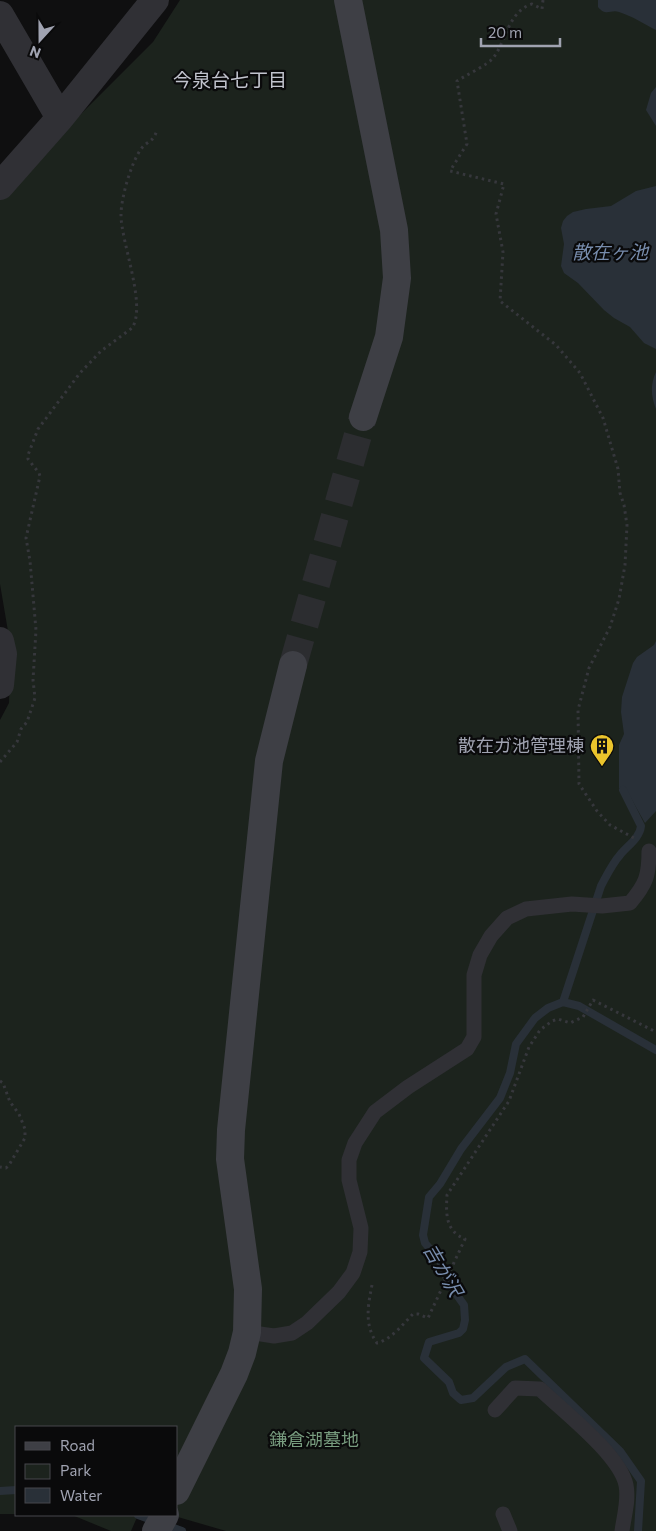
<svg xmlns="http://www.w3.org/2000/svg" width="656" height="1531" font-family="Commissioner,'Noto Sans JP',sans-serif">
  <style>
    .green { fill: #1c231d }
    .water { fill: #293038 }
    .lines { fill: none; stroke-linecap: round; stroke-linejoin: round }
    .stream { stroke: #293038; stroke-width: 8 }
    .secondary-tunnel { stroke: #2c2d30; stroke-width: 28; stroke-dasharray: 28 14; stroke-linecap: butt }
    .path { stroke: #36373c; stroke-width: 3; stroke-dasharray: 2.5 4; stroke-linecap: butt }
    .lane { stroke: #303035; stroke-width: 15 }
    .street { stroke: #303035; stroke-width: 28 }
    .secondary { stroke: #3e3f45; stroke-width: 28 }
    .labels { text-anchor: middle; stroke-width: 4.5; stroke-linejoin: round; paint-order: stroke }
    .poi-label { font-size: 18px; fill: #a0a3b1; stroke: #0a0a0b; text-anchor: end }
    .park-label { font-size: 18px; fill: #789c7f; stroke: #0a0a0b }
    .neighbourhood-label { font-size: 19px; fill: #c1c3cd; stroke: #0a0a0b }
    .water-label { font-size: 19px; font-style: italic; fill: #778cac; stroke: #0a0a0b }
  </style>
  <rect width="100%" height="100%" fill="#0f0f10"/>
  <path class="green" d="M180,0H656V1531H226L171,1515H176V1427H16V1514H0V720L9,703L11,649L0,584V195L153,42Z
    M72,1515H138L131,1531H111Z"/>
  <path class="water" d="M598,0H656V30C644,24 632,16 619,12C611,9 606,17 598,7Z
    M656,87V126L646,110L651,93Z
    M656,186V349L644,343L630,327L614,318L604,310L578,283L564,273L561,266L564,244L561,228L563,221L567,216L573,212L586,209L611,206L636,191Z
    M656,372V409C651,396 650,385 656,372Z
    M656,641V811L645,823L628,793L619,788V745L624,734L621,712L622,697L633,663L637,657L654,645Z"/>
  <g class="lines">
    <path class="stream" d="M563,1002L601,886C607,875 612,864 620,855C627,846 640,838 641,826L623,790
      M0,1491L16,1490
      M138,1515L182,1531
      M638,1531L641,1481L620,1451L525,1359L506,1367L473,1398L461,1400L453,1393L449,1382L424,1358L429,1342L459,1333L463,1329L465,1320L464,1305L449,1284L440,1261L425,1243L423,1235L429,1197L440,1184L461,1149L500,1098L510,1073L516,1044L535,1018L548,1008L563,1002L579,1006L656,1050"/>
    <path class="secondary-tunnel" d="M293,665L363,417"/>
    <path class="path" d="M543,0L542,9L532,4C509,11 506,40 494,57C488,65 466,75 457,81L467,144L450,171L504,184L496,214L503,252L500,301L556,345L580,373L603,418L618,469L620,493L624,505L627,525L625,565L619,599L610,627L589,668L578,710L579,784L597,811L610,825L634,838
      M0,762L17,742L21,729L27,722L35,698L33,680L36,630L30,561L26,538L40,476L39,473L28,459V455L38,429L80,373L101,351L132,328C147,306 121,242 121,215C121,198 131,163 141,149C148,140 153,143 157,130
      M0,1081L3,1083L10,1102L19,1114L25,1129V1138L9,1165L6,1168L0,1167
      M372,1285C368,1305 364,1325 377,1343C392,1339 403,1324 413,1314H418L428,1318L465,1239C445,1231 446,1213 447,1195L509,1101L529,1047L540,1030L552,1021L558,1019L570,1023L583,1017L593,1000L656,1032"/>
    <path class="lane" d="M247,1332L274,1336L292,1333L307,1323L339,1292L353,1273L360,1252L361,1228L349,1180V1160L355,1143L375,1112L408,1087L467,1049L474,1037V975L480,955L491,936L507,918L526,909L572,904L602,906L630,903C646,884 649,876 649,851
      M495,1410L515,1388L540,1389C563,1411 620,1455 626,1485C629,1500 624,1516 622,1531
      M503,1514L510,1531"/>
    <path class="street" d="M0,15L60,118
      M0,186L60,118L155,0
      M0,641L3,654L0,685"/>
    <path class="secondary" d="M348,0L394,230L397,278L389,337L363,417
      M176,1491L234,1374L242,1353L247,1332L248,1289L230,1159L231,1130L269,761L293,665
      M156,1531L165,1515"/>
  </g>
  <defs>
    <g id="building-pin" transform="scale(1.25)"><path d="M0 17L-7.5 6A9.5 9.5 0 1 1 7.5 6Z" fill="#ebc42c" stroke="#0a0a0b"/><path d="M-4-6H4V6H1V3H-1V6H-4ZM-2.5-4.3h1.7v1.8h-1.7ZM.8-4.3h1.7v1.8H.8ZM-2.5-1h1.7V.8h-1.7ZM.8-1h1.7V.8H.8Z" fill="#111"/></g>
  </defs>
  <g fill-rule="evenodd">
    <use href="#building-pin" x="602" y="746"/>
  </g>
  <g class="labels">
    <g class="poi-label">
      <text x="584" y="752">散在ガ池管理棟</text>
    </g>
    <g class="park-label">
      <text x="314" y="1446">鎌倉湖墓地</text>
    </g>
    <g class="neighbourhood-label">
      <text x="230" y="87">今泉台七丁目</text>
    </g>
    <g class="water-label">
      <text x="610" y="259">散在ヶ池</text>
      <text transform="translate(443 1270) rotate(60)" y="7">吉が沢</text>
    </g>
  </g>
  <rect x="15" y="1426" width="162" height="90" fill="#0a0a0b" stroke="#46474d"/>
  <rect x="25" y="1442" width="25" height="8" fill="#3e3f45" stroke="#46474d"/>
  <text x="60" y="1451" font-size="15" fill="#a0a3b1">Road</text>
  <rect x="25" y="1464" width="25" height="15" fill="#1c231d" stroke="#46474d"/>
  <text x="60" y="1476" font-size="15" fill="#a0a3b1">Park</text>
  <rect x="25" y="1488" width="25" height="15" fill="#293038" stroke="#46474d"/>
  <text x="60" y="1501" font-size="15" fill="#a0a3b1">Water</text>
  <g transform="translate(40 40) rotate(201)" stroke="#0a0a0b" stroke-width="4" paint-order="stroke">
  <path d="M0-4L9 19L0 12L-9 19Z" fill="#a0a3b1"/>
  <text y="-8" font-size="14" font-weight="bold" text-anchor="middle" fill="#a0a3b1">N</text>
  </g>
  <path d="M481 38v8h79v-8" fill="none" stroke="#a0a3b1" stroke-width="2.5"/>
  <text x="488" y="38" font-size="15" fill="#a0a3b1" stroke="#0a0a0b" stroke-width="4" paint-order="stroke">20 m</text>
</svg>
